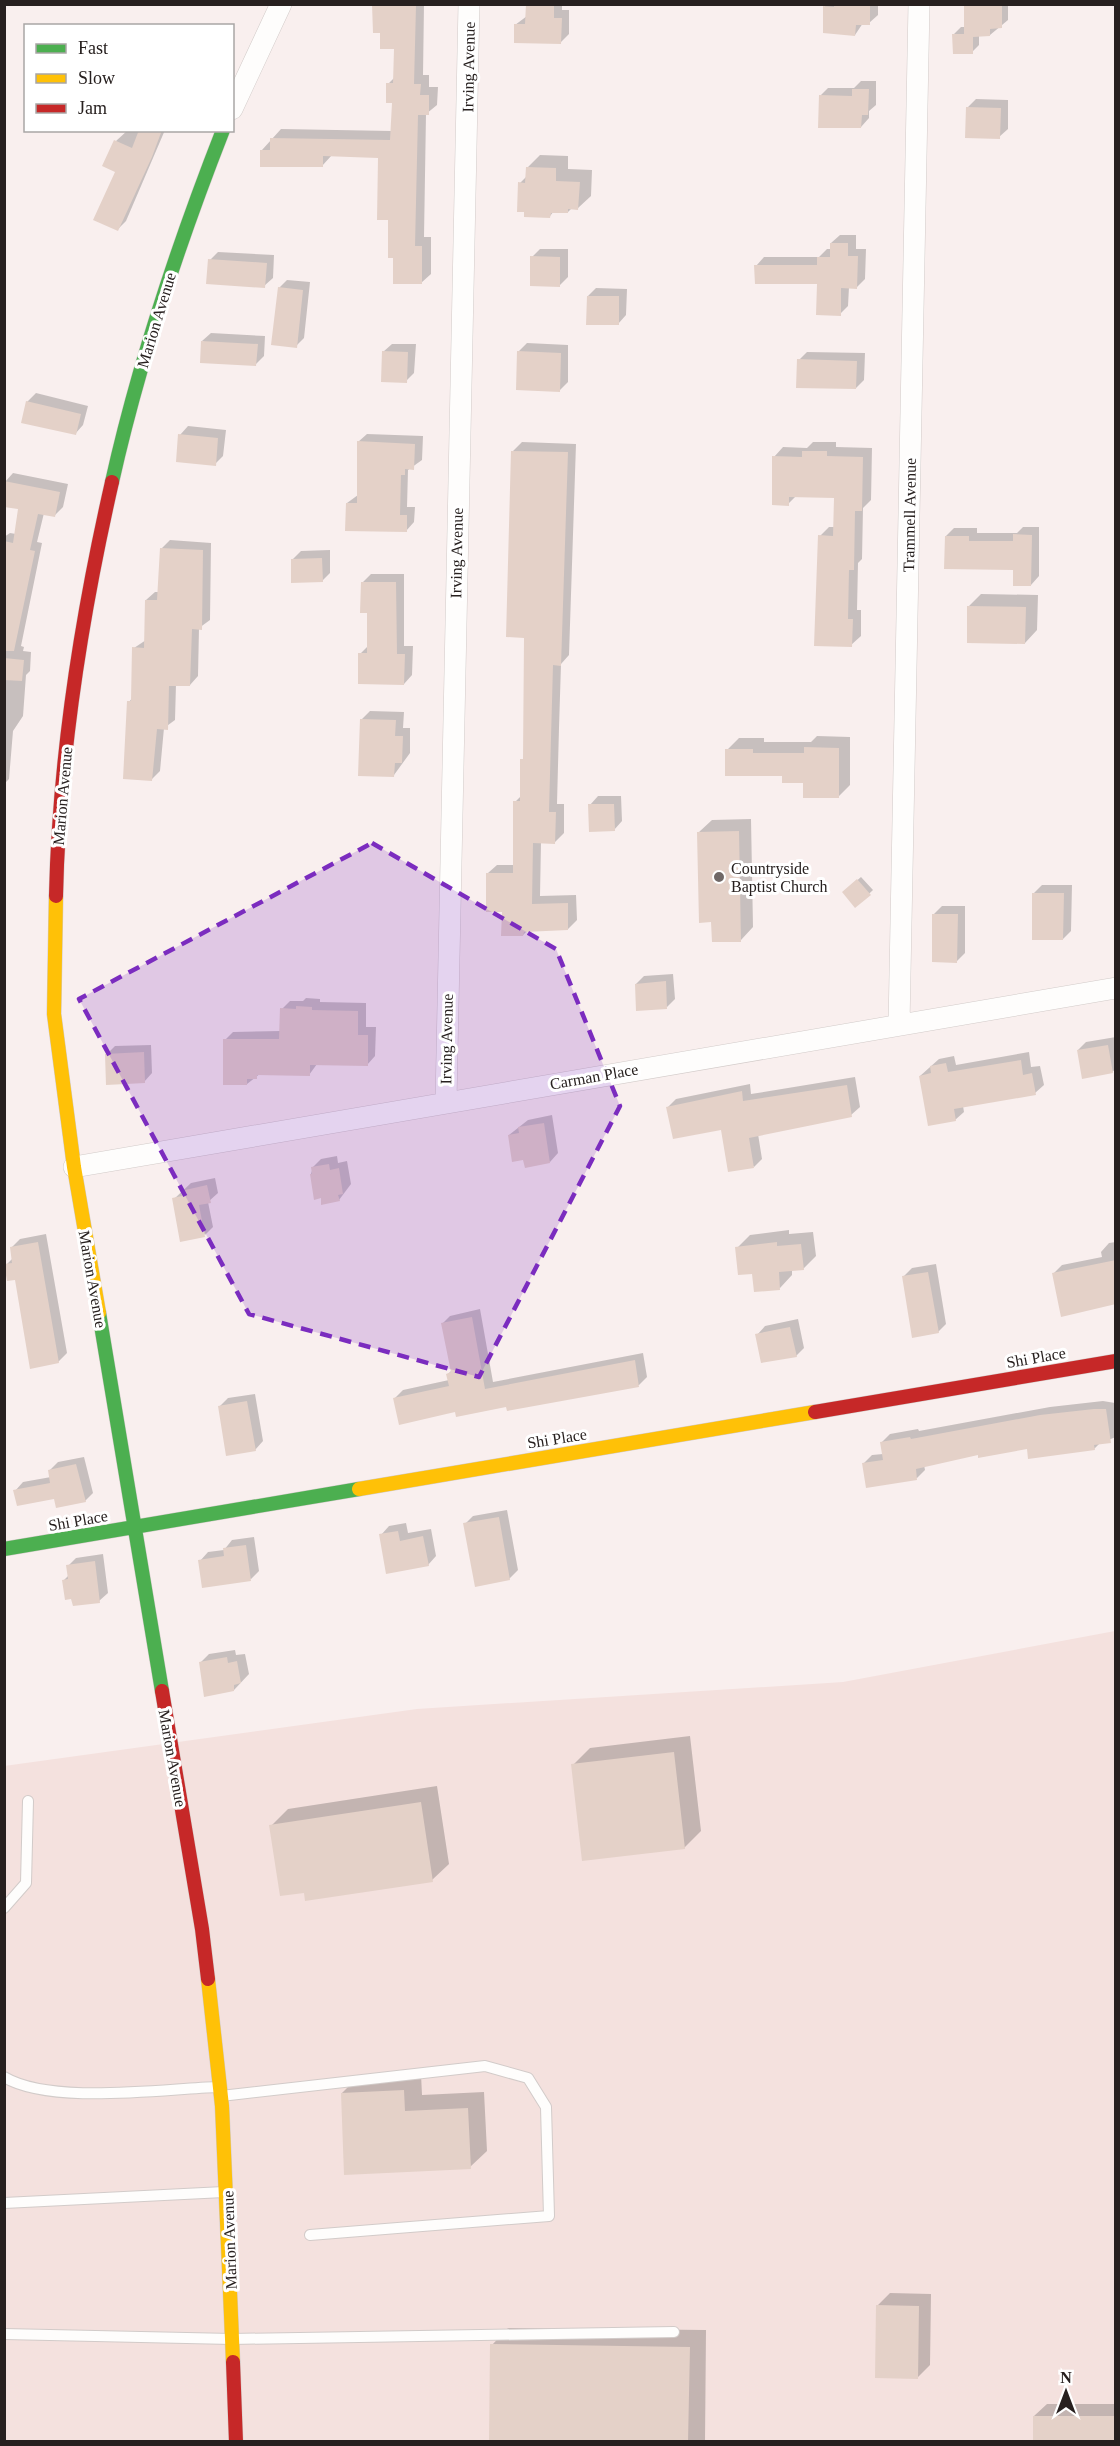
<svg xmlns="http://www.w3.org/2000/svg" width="1120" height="2446" font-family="Georgia,serif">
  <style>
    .built { fill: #f4e1de }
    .shadow { fill: #0003 }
    .building { fill: #e4d1c8 }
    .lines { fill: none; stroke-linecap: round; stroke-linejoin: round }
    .lane-casing { stroke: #d2cbc9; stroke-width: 12 }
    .street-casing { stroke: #d2cbc9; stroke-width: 22 }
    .fast-casing { stroke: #d2cbc9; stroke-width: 15 }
    .slow-casing { stroke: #d2cbc9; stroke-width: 15 }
    .jam-casing { stroke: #d2cbc9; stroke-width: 15 }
    .lane { stroke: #fefdfc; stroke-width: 10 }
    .street { stroke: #fefdfc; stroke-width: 21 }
    .fast { stroke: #4caf50; stroke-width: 14 }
    .slow { stroke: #ffc107; stroke-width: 14 }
    .jam { stroke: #c62828; stroke-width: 14 }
    .marked { fill: #7b2cbf; fill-opacity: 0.2; stroke: #7b2cbf; stroke-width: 4.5; stroke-dasharray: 12 8; stroke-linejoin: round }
    .poi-dot { fill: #706867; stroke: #fff; stroke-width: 2 }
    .labels { text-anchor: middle; stroke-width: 6; stroke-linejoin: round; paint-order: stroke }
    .street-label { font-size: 16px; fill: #27201f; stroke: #fff }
    .poi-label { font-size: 16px; fill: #27201f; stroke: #fff; text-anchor: start }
  </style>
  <rect width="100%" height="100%" fill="#f9efee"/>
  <path class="built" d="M1115,1631V2441H5L4,1766L417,1709L843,1682Z"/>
  <path class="shadow" d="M374,4H424L423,75H429V87H438L437,105L426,114L424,237H431V274L421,283L395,257L379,156L332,155L322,166L262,150L281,129L392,131L393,102L388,84L395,77L396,48L381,32Z
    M527,4H562V10H569V34L561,42L515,25L527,16Z
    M825,4H878V15L869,23H863L855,35L824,32Z
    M965,4H1008V20L990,35H979V45L972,52L954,34L961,27H966Z
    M861,81H876V105L869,111V118L861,127L820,96L828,88H854Z
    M976,99L1008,100V129L999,137L967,108Z
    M128,130H165L126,221L117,230L116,141Z
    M540,155L568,156V169L592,170L591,196L578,208H572L568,212L554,211L550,216L520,183L527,176V168Z
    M840,235H856V249H866L865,279L857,287H849L848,306L840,314L819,282L756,266L764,257H819L827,249H831V243Z
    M540,249H568V277L560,285L532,257Z
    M218,252L274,255L273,278L264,286L210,260Z
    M287,280L310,282L304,338L296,346L279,288Z
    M596,288L627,289L626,315L618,324L588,296Z
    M211,333L265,336L264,356L256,364L202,341Z
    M527,343L568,345V382L560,390L518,352Z
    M392,344H416L414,373L406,381L383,352Z
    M807,352L865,353L864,380L856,388L799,360Z
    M36,393L88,406L83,425L75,434L27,402Z
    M188,426L226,430L223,456L215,464L180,435Z
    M367,434L423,436L422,460L408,470L407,507H415L414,522L406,531L347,503L358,495V442Z
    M522,442L576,444L569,655L561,664L559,728L557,804H564V833L555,842H541L540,896L576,895L577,920L568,929L528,930L523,935L503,911L488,873L497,865H514L515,802L521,796L522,760L525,757L526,636L513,451Z
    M813,442H836V447L872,448L871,500L863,508L862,559L858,563L857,610H861V636L851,645L820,536L829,527H835L836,496L797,495L788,504L774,457L783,447L807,448Z
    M13,473L68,484L63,507L55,515L44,513L37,542L42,543L21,646L24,647L23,651L31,652L30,671L26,675L23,716L13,731L9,779L6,782L4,846V537L10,533L16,534L20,508L5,482Z
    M1023,527H1039V576L1031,585L1015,568L946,536L954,528H977V533H1017Z
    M170,540L211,543L210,620L199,628L198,676L190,685L176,684L175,720L164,728L160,771L152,779L129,702L133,697L134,648L146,640V600L155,592H159L161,549Z
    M330,550V573L322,581L293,559L301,551Z
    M371,574H404V646H413L412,675L404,684L360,654L369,645V611L362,583Z
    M981,594L1038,595L1037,630L1025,643L969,606Z
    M370,711L404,712L403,728H410V753L394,775L361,720Z
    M817,736L850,737V785L838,797L727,750L739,738H764V742H811Z
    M598,796H621L622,821L614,830L590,805Z
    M751,819L753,927L741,940L713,921L699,832L712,820Z
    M861,877L873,890L856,906L844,892Z
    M1042,885H1072L1071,931L1063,939L1034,893Z
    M942,906H965V953L957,961L934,914Z
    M673,974L675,999L667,1007L636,984L644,976Z
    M306,998L320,999V1002L366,1003V1027H376L375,1056L367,1065L317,1064L309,1075L261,1073L247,1084L225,1040L233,1032L281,1031L282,1009L290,1001H303Z
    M1116,1037V1069L1112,1072L1078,1050L1086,1042Z
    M151,1045L152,1073L144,1082L106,1055L115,1046Z
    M1029,1052L1031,1067L1040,1066L1044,1085L1035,1093L963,1106L964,1112L955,1120L920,1076L939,1059L954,1056L956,1065Z
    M855,1077L860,1107L851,1115L758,1134L762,1159L754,1167L722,1128L668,1107L676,1099L750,1084L751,1094Z
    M552,1115L558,1153L550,1162L509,1135L528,1120Z
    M337,1156L338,1163L347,1161L351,1184L339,1200L322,1197L311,1174L313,1167L321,1159Z
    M215,1178L218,1193L208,1202L213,1227L205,1235L174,1199L191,1183Z
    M789,1230V1234L813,1232L816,1256L803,1269L792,1270V1275L780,1288L753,1272L737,1248L750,1235Z
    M46,1234L67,1353L58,1362L16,1278L6,1265L13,1258L11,1248L20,1239Z
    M1116,1242V1304L1054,1273L1062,1265L1102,1257L1101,1252L1109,1243Z
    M936,1264L946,1324L938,1332L904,1276L912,1268Z
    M480,1309L493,1382L643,1353L647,1377L639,1385L456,1410L395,1398L403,1390L449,1380L448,1374L452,1370L442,1324L450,1316Z
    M798,1319L804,1348L796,1356L757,1335L765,1326Z
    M255,1394L263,1441L255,1450L219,1407L228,1398Z
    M1103,1401L1115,1403L1116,1437L1100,1443L1094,1449L1028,1447L979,1453L924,1465L925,1470L917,1478L863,1464L872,1455L883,1454L882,1442L890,1434L918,1429L919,1431L1050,1407Z
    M84,1457L93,1493L85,1501L15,1491L23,1482L51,1477L50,1470L58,1462Z
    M507,1510L518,1570L509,1579L465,1524L473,1516Z
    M406,1523L408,1533L431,1529L436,1556L428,1565L381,1535L389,1526Z
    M254,1537L259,1571L251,1579L200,1561L208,1552L224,1550L232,1540Z
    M103,1554L108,1593L99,1601L64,1580L69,1575L68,1566L76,1558Z
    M235,1650L236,1655L245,1654L249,1674L234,1690L200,1663L209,1654Z
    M690,1736L701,1831L684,1848L573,1765L590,1748Z
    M437,1786L449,1864L432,1880L305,1891L271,1826L288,1809Z
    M421,2074L422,2095L484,2092L487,2151L470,2167L342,2093L359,2076Z
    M890,2293L931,2294L930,2365L918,2377L877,2306Z
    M508,2328L706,2330L705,2442H490L492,2345Z
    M1047,2404H1116V2442H1034V2416Z"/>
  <path class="building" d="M372,4L416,6L414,84H421L420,95H429V115H418L415,246H422V284H393V258H388V220H377L378,158L323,156V167H260V150H270V138L390,140L392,103H386V83H393L394,49H380V33H373Z
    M526,4H554V18H562L561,44L514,43V24H525Z
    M834,4L870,5V25H856L855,36L823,33V6L834,7Z
    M964,4H1002V28L990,29V36L973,37V54H953L952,34H964Z
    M852,89H869L868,115H862L861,128H818L819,95L852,96Z
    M966,107L1001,108L1000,139L965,138Z
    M139,130H162L152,157L118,231L93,220L115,172L102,166L114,140L132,148Z
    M526,167L556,168V181L580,182L578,210L568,209V213H551L550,218L524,217V212H517L518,182L525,183Z
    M830,243H848V256H858L857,289L841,288V316L816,315L817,284H755L754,265H817V257H830Z
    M530,256L560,257V287L530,286Z
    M208,259L267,263L265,288L206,284Z
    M278,287L303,290L297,348L271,345Z
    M587,296H619V325H586Z
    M201,341L258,344L256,366L200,363Z
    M382,351L408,352L407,383L381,382Z
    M517,351L561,353L560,392L516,390Z
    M797,359L857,361L856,389L796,388Z
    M26,401L81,414L76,435L21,423Z
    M178,434L218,438L216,466L176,462Z
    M357,441L415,444L414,470L405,469V475H401L400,515H407V532L345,531L346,503H357Z
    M511,451L568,452L561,666L553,665L551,738L549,812H556L555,844L533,843L532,904L568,903V930L524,932L523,936H501L502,912H486V873H513V801H520V759H523L524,638L506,637Z
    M802,451H827V456L863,457L862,511H855L854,570H849L848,619H853L852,647L814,646L818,535L833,536L834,498L789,497V506L772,505V456L802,457Z
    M4,481L60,492L55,517L38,514L30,550L35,551L14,651H4V541L13,543L18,509L4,507Z
    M1013,534L1032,535L1031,586H1013V570L944,569L945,536H969V541H1013Z
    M160,548L203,550L202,630L192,629L190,686H169L168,730L157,729L152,781L123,779L127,701H131L132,647L144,648L145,600H157Z
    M322,558L323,582L291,583V559Z
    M361,582H396L397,654H405L404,685L358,684V653H367V613H360Z
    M967,606L1026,607L1025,644L967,643Z
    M4,658L24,660L22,681L4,680Z
    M360,719L396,720L395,736H403L402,763H395L394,777L358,776Z
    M804,747L839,748V798H803V783H782V776H725V749H753V753H804Z
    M588,804H614L615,831L589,832Z
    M739,831L741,942H712L711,922L699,923L697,832Z
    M857,879L871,895L855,908L842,892Z
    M1032,893H1064L1063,940H1032Z
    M932,914H958L957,963L932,962Z
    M666,981L667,1009L636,1011L635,984Z
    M296,1006L312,1007V1010L358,1011V1035H368V1066L310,1065V1076L257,1075V1079H247V1085H223V1039H279L280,1008L296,1009Z
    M1108,1045L1113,1073L1082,1079L1077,1050Z
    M144,1052L145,1083L106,1085L105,1054Z
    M1021,1060L1023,1075L1032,1073L1036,1095L954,1109L956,1121L928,1126L919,1076L931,1073L930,1066L946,1063L948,1072Z
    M847,1085L852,1117L749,1138L754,1168L728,1172L721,1130L673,1139L666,1107L742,1091L743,1101Z
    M544,1123L550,1163L525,1168L523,1160L512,1162L508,1135L519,1133L518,1127Z
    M329,1164L330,1170L339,1168L343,1194L338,1195L340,1201L321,1205V1198L314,1200L310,1174H312L311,1167Z
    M207,1185L211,1203L199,1205L205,1237L180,1242L172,1198L182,1196L181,1191Z
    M38,1242L59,1363L30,1369L15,1280L7,1281L4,1264L12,1263L10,1247Z
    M777,1242V1246L801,1244L804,1270L779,1272L780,1290L754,1292L752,1274L738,1275L735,1247Z
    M1116,1260V1304L1061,1317L1052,1273Z
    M928,1272L939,1333L912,1338L902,1276Z
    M472,1317L485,1389L635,1360L639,1387L507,1411L506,1407L456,1417L455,1412L399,1425L393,1398L449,1386L446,1374L451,1372L441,1323Z
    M790,1327L797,1357L761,1363L755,1334Z
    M247,1401L256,1451L226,1456L218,1406Z
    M1094,1409H1106L1111,1443L1094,1445L1095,1450L1028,1459L1027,1449L978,1458V1455L916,1469L917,1480L866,1488L862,1463L883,1460L880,1442L910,1437L911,1439L1040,1415Z
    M76,1464L86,1502L56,1508L54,1499L17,1506L13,1490L50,1483L48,1470Z
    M499,1517L510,1580L475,1587L463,1523Z
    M398,1531L400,1541L423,1536L429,1566L386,1574L379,1534Z
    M246,1545L251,1581L202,1588L198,1560L224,1556L223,1548Z
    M95,1561L100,1603L73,1606L71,1599L65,1600L62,1580L68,1579L66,1565Z
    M227,1657L228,1663L237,1661L241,1683L234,1685V1691L204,1697L199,1662Z
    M674,1752L685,1849L582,1861L571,1764Z
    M421,1802L433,1882L305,1901L304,1893L280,1896L269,1825Z
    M404,2090L405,2111L468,2108L471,2169L344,2175L341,2093Z
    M876,2305L919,2306L918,2379L875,2378Z
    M490,2344L690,2347L688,2442H489Z
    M1033,2416H1115V2442H1033Z"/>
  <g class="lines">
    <g class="lane-casing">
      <path id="lane" d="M4,1908L26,1883L28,1801
        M4,2077C51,2105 161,2089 217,2087
        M221,2096L485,2066L528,2078L546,2107L549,2216L310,2235
        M4,2203L224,2192
        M4,2334L232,2339L674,2332"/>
    </g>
    <g class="street-casing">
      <path id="street" d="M232,109L281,4
        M899,1025L919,4
        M446,1101L469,4
        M74,1167L1116,988"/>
    </g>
    <g class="fast-casing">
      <path id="fast" d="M112,482C139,361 178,245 223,130
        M99,1313L162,1691
        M4,1549L359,1489"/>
    </g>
    <g class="slow-casing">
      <path id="slow" d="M56,896L54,1014L74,1167L99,1313
        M359,1489L815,1412
        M208,1979L222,2106L233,2362"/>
    </g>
    <g class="jam-casing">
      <path id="jam" d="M56,896C59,757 81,618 112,482
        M815,1412L1116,1361
        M162,1691L202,1929L208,1979
        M233,2362L236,2442"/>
    </g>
    <use href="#lane" class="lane"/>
    <use href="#street" class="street"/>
    <use href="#fast" class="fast"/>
    <use href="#slow" class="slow"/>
    <use href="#jam" class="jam"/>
  </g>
  <path class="marked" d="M372,843L556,949L620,1106L479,1377L249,1314L79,999Z"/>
  <circle class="poi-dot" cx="719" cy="877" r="6"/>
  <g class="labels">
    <g class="street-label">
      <text transform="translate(468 67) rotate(-89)" y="6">Irving Avenue</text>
      <text transform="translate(156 320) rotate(-73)" y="6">Marion Avenue</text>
      <text transform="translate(909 515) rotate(-89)" y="6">Trammell Avenue</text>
      <text transform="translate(456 553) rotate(-89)" y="6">Irving Avenue</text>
      <text transform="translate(62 796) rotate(-85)" y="6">Marion Avenue</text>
      <text transform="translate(446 1039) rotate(-89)" y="6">Irving Avenue</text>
      <text transform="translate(594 1076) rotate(-10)" y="6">Carman Place</text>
      <text transform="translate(93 1279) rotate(80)" y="6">Marion Avenue</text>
      <text transform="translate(1036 1357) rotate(-10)" y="6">Shi Place</text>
      <text transform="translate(557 1438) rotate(-9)" y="6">Shi Place</text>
      <text transform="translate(78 1520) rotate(-10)" y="6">Shi Place</text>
      <text transform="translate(173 1758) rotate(80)" y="6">Marion Avenue</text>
      <text transform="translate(229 2240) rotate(-92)" y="6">Marion Avenue</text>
    </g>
    <g class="poi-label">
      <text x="731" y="874">Countryside<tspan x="731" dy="18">Baptist Church</tspan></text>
    </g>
  </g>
  <rect width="1120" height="2446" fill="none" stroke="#27201f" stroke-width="12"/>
  <rect x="24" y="24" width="210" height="108" fill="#ffffff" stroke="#a9a6a5" stroke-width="1.5"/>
  <rect x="36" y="44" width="30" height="9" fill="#4caf50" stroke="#a9a6a5" stroke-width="1.5"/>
  <text x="78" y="54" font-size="18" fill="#27201f">Fast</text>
  <rect x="36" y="74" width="30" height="9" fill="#ffc107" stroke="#a9a6a5" stroke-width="1.5"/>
  <text x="78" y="84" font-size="18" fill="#27201f">Slow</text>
  <rect x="36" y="104" width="30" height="9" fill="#c62828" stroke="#a9a6a5" stroke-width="1.5"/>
  <text x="78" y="114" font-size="18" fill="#27201f">Jam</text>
  <g transform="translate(1066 2392)" stroke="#ffffff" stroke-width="4.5" paint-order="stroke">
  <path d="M0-4.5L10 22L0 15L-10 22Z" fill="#27201f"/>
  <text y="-9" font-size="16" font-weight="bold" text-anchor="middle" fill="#27201f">N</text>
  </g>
</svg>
